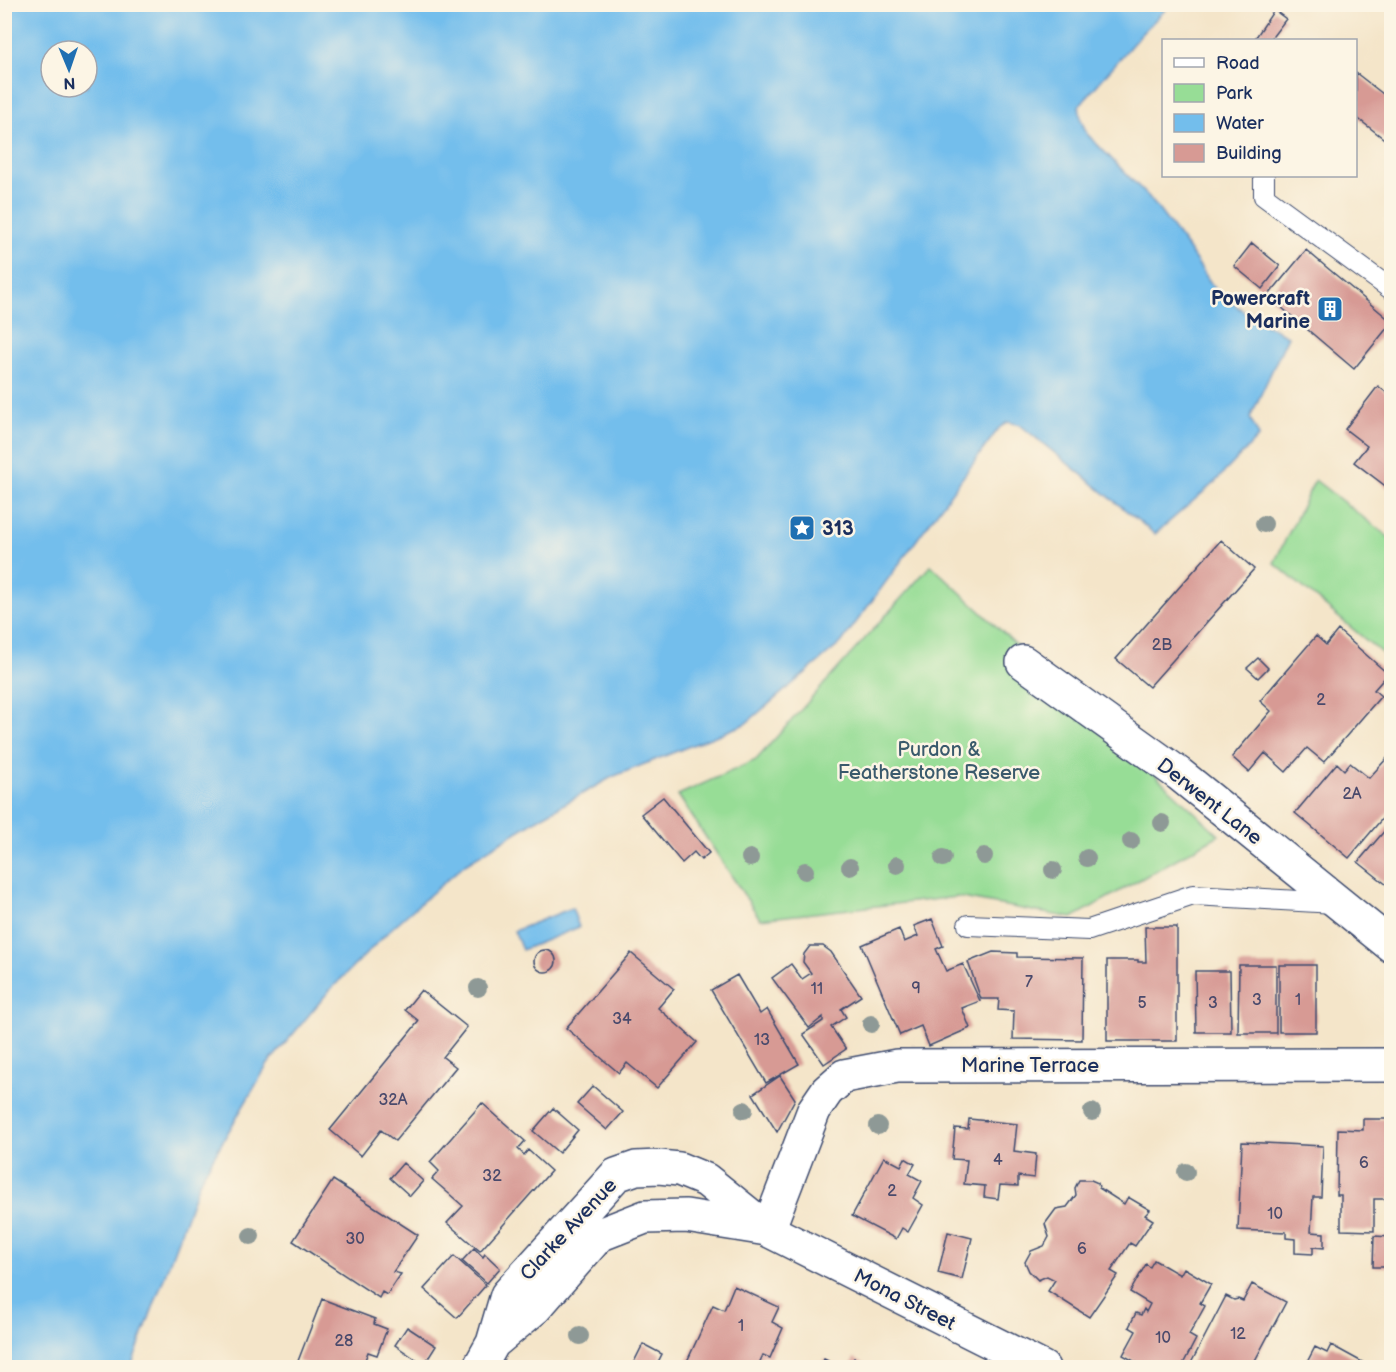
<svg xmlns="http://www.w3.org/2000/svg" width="1396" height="1372" font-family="'Balsamiq Sans',sans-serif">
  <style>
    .green { fill: #97dd96; stroke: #59867a; stroke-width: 1.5 }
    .water { fill: #73beec; stroke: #4776a5; stroke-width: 1.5; fill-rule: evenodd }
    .building { fill: #d79a94 }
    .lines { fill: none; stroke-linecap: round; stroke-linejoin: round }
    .service-casing { stroke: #3c4a6e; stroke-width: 22 }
    .minor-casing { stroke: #3c4a6e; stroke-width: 36 }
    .service { stroke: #fff; stroke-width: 20 }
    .minor { stroke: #fff; stroke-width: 33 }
    .tree { fill: #8e9996 }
    .labels { text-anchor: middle; stroke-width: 5; stroke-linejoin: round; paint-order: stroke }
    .number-label { font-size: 16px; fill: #4a4a6c }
    .poi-label { font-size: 20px; font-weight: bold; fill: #1b2f5e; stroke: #fcf5e5; text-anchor: end }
    .park-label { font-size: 20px; fill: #3a5a6c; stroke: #fcf5e5 }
    .street-label { font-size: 20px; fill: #1b2f5e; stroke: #fcf5e5 }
  </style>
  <rect width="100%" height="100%" fill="#fcf5e5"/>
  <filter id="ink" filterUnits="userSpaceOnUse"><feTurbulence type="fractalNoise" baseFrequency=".0167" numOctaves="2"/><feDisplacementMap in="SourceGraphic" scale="12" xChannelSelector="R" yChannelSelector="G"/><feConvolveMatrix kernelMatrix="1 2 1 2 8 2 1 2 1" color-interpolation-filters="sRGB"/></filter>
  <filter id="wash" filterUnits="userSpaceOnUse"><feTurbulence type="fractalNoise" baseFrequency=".008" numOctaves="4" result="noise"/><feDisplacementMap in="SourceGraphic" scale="24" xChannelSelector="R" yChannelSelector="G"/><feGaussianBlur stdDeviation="1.35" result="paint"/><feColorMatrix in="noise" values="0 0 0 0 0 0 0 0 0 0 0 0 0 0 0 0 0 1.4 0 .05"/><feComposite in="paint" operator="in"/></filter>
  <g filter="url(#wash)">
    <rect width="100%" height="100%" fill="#f4e5c9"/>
    <path class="green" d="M1315,480L1391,539V661L1274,563Z
      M931,565L1219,835L1072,918L957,897L760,919L678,795L756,760Z"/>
    <path class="water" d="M5,4L1170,5L1141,34L1079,106L1081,120L1087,134L1149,197L1187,247L1216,291L1253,318L1288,336L1250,418L1259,436L1215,482L1155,534L1020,425L1008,422L999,428L841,643L745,724L612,777L541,817L465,864L392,928L329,991L268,1064L200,1180L131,1367H5ZM51,51H87V87H51Z
      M572,908L579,927L522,950L514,931Z"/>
    <g id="blocks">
      <path class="building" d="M1274,10L1286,19L1270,40H1254Z
        M1356,73L1392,101V145L1356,117Z
        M1252,243L1280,266L1262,289L1234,266Z
        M1306,250L1392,322L1354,369L1268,296Z
        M1378,386L1392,397V491L1354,462L1367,446L1345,429Z
        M1221,540L1254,569L1149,687L1116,659Z
        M1338,630L1388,674L1374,690L1381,696L1324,762L1307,748L1286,772L1265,753L1249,772L1232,757L1271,711L1260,701L1316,636L1326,645Z
        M1258,658L1268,668L1258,678L1247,668Z
        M1389,756L1392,758V807L1349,858L1295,813L1337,763L1344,770L1350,763L1369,778Z
        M663,797L709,853L701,860L694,852L682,863L641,814Z
        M1392,822V889L1358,862Z
        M932,919L943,946L936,949L946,971L963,964L980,1001L962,1008L970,1028L929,1046L921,1026L900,1035L862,945L899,929L904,942L918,936L914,926Z
        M1145,927H1177V1041H1107V960H1138V962H1146Z
        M810,946H823L831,952L861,996L841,1009L846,1017L831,1027L846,1049L824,1064L803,1034L823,1021V1017L809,1028L772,978L791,964L802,979L811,973L803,962L804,954Z
        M534 961a11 11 0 1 1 22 0a11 11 0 1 1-22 0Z
        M993,952L1017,953V957L1083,958L1082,1040L1013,1039L1014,1011L998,1010L999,999H981L968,962Z
        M631,953L674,989L658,1008L697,1042L657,1088L627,1063L619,1073L566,1028Z
        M1239,965H1276V1033H1238Z
        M1279,965H1316V1032H1279Z
        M1195,971H1230L1231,1032H1196Z
        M737,975L760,1014L767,1009L799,1064L766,1083L711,990Z
        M421,990L467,1027L443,1057L456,1067L395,1141L381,1130L361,1156L330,1130L419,1021L405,1010Z
        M780,1076L795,1099L777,1132L753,1094Z
        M593,1086L623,1112L607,1130L577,1104Z
        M482,1103L525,1141L518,1149L524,1155L528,1150L551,1171L480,1251L447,1223L463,1206L432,1179L439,1171L430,1162Z
        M553,1108L578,1130L559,1153L533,1131Z
        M969,1119L1017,1124L1014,1151L1036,1154L1034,1178L1018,1176V1186L1000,1185L998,1199L984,1197L985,1186L964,1184L967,1160L952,1159L955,1128L968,1129Z
        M1363,1119H1392V1199H1374V1231L1341,1230V1195H1337L1338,1129L1363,1130Z
        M1242,1142L1323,1146L1321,1197H1313L1311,1232L1324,1233V1248L1313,1247V1254L1295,1253V1239L1286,1238V1232L1238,1230Z
        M884,1157L901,1166L905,1158L915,1164L909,1174L922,1181L913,1198L923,1205L908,1232L902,1228L896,1239L852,1216Z
        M403,1163L423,1181L410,1196L390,1178Z
        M333,1180L418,1235L393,1272L401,1274L387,1295L382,1292L379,1298L293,1241Z
        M1079,1180H1091L1098,1183L1099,1188L1124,1204L1128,1197L1150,1210L1145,1215L1153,1220L1135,1246L1130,1243L1111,1271L1118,1275L1089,1317L1048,1291L1055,1280L1047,1276L1038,1280L1029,1271L1025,1262L1031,1251L1044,1246L1049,1237L1045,1224L1056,1209L1067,1207L1076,1195L1075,1188Z
        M948,1232L972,1238L962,1279L938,1273Z
        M1374,1236L1392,1237V1267H1373Z
        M474,1248L483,1257L485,1254L500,1268L487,1283L462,1261Z
        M454,1256L486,1285L457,1318L424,1289Z
        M1154,1260L1180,1275L1184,1268L1211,1284L1200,1303L1205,1306L1189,1335L1196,1339L1181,1368H1146L1123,1355L1136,1331L1129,1327L1136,1313L1141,1315L1144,1309L1146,1312L1150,1304L1130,1292L1146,1264L1150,1267Z
        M1252,1284L1286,1302L1251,1368H1193L1190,1365L1226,1296L1234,1300L1238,1299L1243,1301Z
        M734,1286L779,1307L772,1322L783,1328L770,1358L763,1355L757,1368H684L713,1305L724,1310Z
        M322,1299L375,1319L374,1324L387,1329L377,1355L368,1352L362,1368H317L298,1361Z
        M407,1327L436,1346L424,1365L395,1345Z
        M643,1344L662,1354L655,1368H645L634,1362Z
        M1331,1345L1373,1368H1304L1315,1347L1327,1353Z
        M854,1358L874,1368H849Z
        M824,1359L843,1368H820Z"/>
    </g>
  </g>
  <g filter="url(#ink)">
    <use href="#blocks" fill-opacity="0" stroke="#3c4a6e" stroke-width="1.5"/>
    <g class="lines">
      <g class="service-casing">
        <path id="service" d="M1264,176V196L1392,290
          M968,925L1089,930L1193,895L1335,903"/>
      </g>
      <g class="minor-casing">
        <path id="minor" d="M1023,662L1179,774L1392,946
          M768,1230L814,1110L827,1091L844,1076L897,1066L1392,1065
          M493,1343L536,1307L599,1235L645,1217L686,1216L767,1229
          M479,1368L493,1343L507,1295L616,1175L636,1168L659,1167L679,1169L706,1180L768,1230L1043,1368"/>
      </g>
      <use href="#service" class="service"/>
      <use href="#minor" class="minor"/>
    </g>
    <g class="tree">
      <circle cx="1264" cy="524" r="9"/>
      <circle cx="1162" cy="823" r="9"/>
      <circle cx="1131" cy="841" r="9"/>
      <circle cx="984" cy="856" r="9"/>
      <circle cx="750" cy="858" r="9"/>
      <circle cx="943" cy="858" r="9"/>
      <circle cx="1087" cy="858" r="9"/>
      <circle cx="897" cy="865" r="9"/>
      <circle cx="850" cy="867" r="9"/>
      <circle cx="1053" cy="870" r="9"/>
      <circle cx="805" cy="871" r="9"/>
      <circle cx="478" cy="988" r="9"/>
      <circle cx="871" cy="1024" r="9"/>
      <circle cx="744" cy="1110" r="9"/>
      <circle cx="1092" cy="1112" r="9"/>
      <circle cx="878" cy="1126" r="9"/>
      <circle cx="1186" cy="1172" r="9"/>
      <circle cx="251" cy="1236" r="9"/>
      <circle cx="580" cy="1336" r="9"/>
    </g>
  </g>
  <defs>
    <g id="building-square" transform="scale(1.35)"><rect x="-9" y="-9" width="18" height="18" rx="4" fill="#1f6fb2" stroke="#fcf5e5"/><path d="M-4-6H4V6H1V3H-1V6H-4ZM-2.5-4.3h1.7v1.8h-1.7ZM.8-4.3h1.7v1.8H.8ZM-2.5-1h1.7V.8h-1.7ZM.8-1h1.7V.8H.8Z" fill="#fff"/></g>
    <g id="sight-square" transform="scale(1.35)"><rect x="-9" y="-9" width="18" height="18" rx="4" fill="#1f6fb2" stroke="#fcf5e5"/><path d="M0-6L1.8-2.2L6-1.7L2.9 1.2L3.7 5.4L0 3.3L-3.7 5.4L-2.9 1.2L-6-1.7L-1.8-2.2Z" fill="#fff"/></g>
  </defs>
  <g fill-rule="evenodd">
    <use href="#building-square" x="1330" y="309"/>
    <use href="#sight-square" x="802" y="528"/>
  </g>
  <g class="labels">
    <g class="number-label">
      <text x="1162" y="650">2B</text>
      <text x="1321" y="705">2</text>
      <text x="1352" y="799">2A</text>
      <text x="1029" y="987">7</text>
      <text x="916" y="993">9</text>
      <text x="817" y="994">11</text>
      <text x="1257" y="1005">3</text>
      <text x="1298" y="1005">1</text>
      <text x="1142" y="1008">5</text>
      <text x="1213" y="1008">3</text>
      <text x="622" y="1024">34</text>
      <text x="762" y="1045">13</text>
      <text x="393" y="1105">32A</text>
      <text x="998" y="1165">4</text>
      <text x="1364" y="1168">6</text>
      <text x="492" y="1181">32</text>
      <text x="892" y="1196">2</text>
      <text x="1275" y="1219">10</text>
      <text x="355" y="1244">30</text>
      <text x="1082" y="1254">6</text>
      <text x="741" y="1331">1</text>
      <text x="1238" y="1339">12</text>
      <text x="1163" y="1343">10</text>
      <text x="344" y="1346">28</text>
    </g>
    <g class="poi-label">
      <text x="1310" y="305">Powercraft<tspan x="1310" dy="23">Marine</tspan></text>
      <text x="822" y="535" text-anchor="start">313</text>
    </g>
    <g class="park-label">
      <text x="939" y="756">Purdon &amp;<tspan x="939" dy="23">Featherstone Reserve</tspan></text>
    </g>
    <g class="street-label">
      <text transform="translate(1210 801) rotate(38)" y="7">Derwent Lane</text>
      <text x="1030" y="1072">Marine Terrace</text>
      <text transform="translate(568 1229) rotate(-47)" y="7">Clarke Avenue</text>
      <text transform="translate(905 1299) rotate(27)" y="7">Mona Street</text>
    </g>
  </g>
  <rect width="1396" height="1372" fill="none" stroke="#fcf5e5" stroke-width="24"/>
  <rect x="1162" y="39" width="195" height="138" fill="#fcf5e5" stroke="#a2a6af" stroke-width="1.5"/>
  <rect x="1174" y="58" width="30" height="9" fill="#ffffff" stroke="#a2a6af" stroke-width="1.5"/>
  <text x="1216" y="69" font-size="18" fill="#1b2f5e">Road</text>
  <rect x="1174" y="84" width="30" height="18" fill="#97dd96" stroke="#a2a6af" stroke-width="1.5"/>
  <text x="1216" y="99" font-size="18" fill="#1b2f5e">Park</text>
  <rect x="1174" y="114" width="30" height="18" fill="#73beec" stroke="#a2a6af" stroke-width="1.5"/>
  <text x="1216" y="129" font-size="18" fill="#1b2f5e">Water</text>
  <rect x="1174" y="144" width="30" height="18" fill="#d79a94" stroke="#a2a6af" stroke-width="1.5"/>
  <text x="1216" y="159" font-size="18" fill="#1b2f5e">Building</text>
  <g transform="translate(69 69) rotate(178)"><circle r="28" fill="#fcf5e5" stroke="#a2a6af" stroke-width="1.5"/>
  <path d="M0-4.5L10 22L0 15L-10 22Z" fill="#1f6fb2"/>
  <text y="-9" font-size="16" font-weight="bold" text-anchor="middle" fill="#1b2f5e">N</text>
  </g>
</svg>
